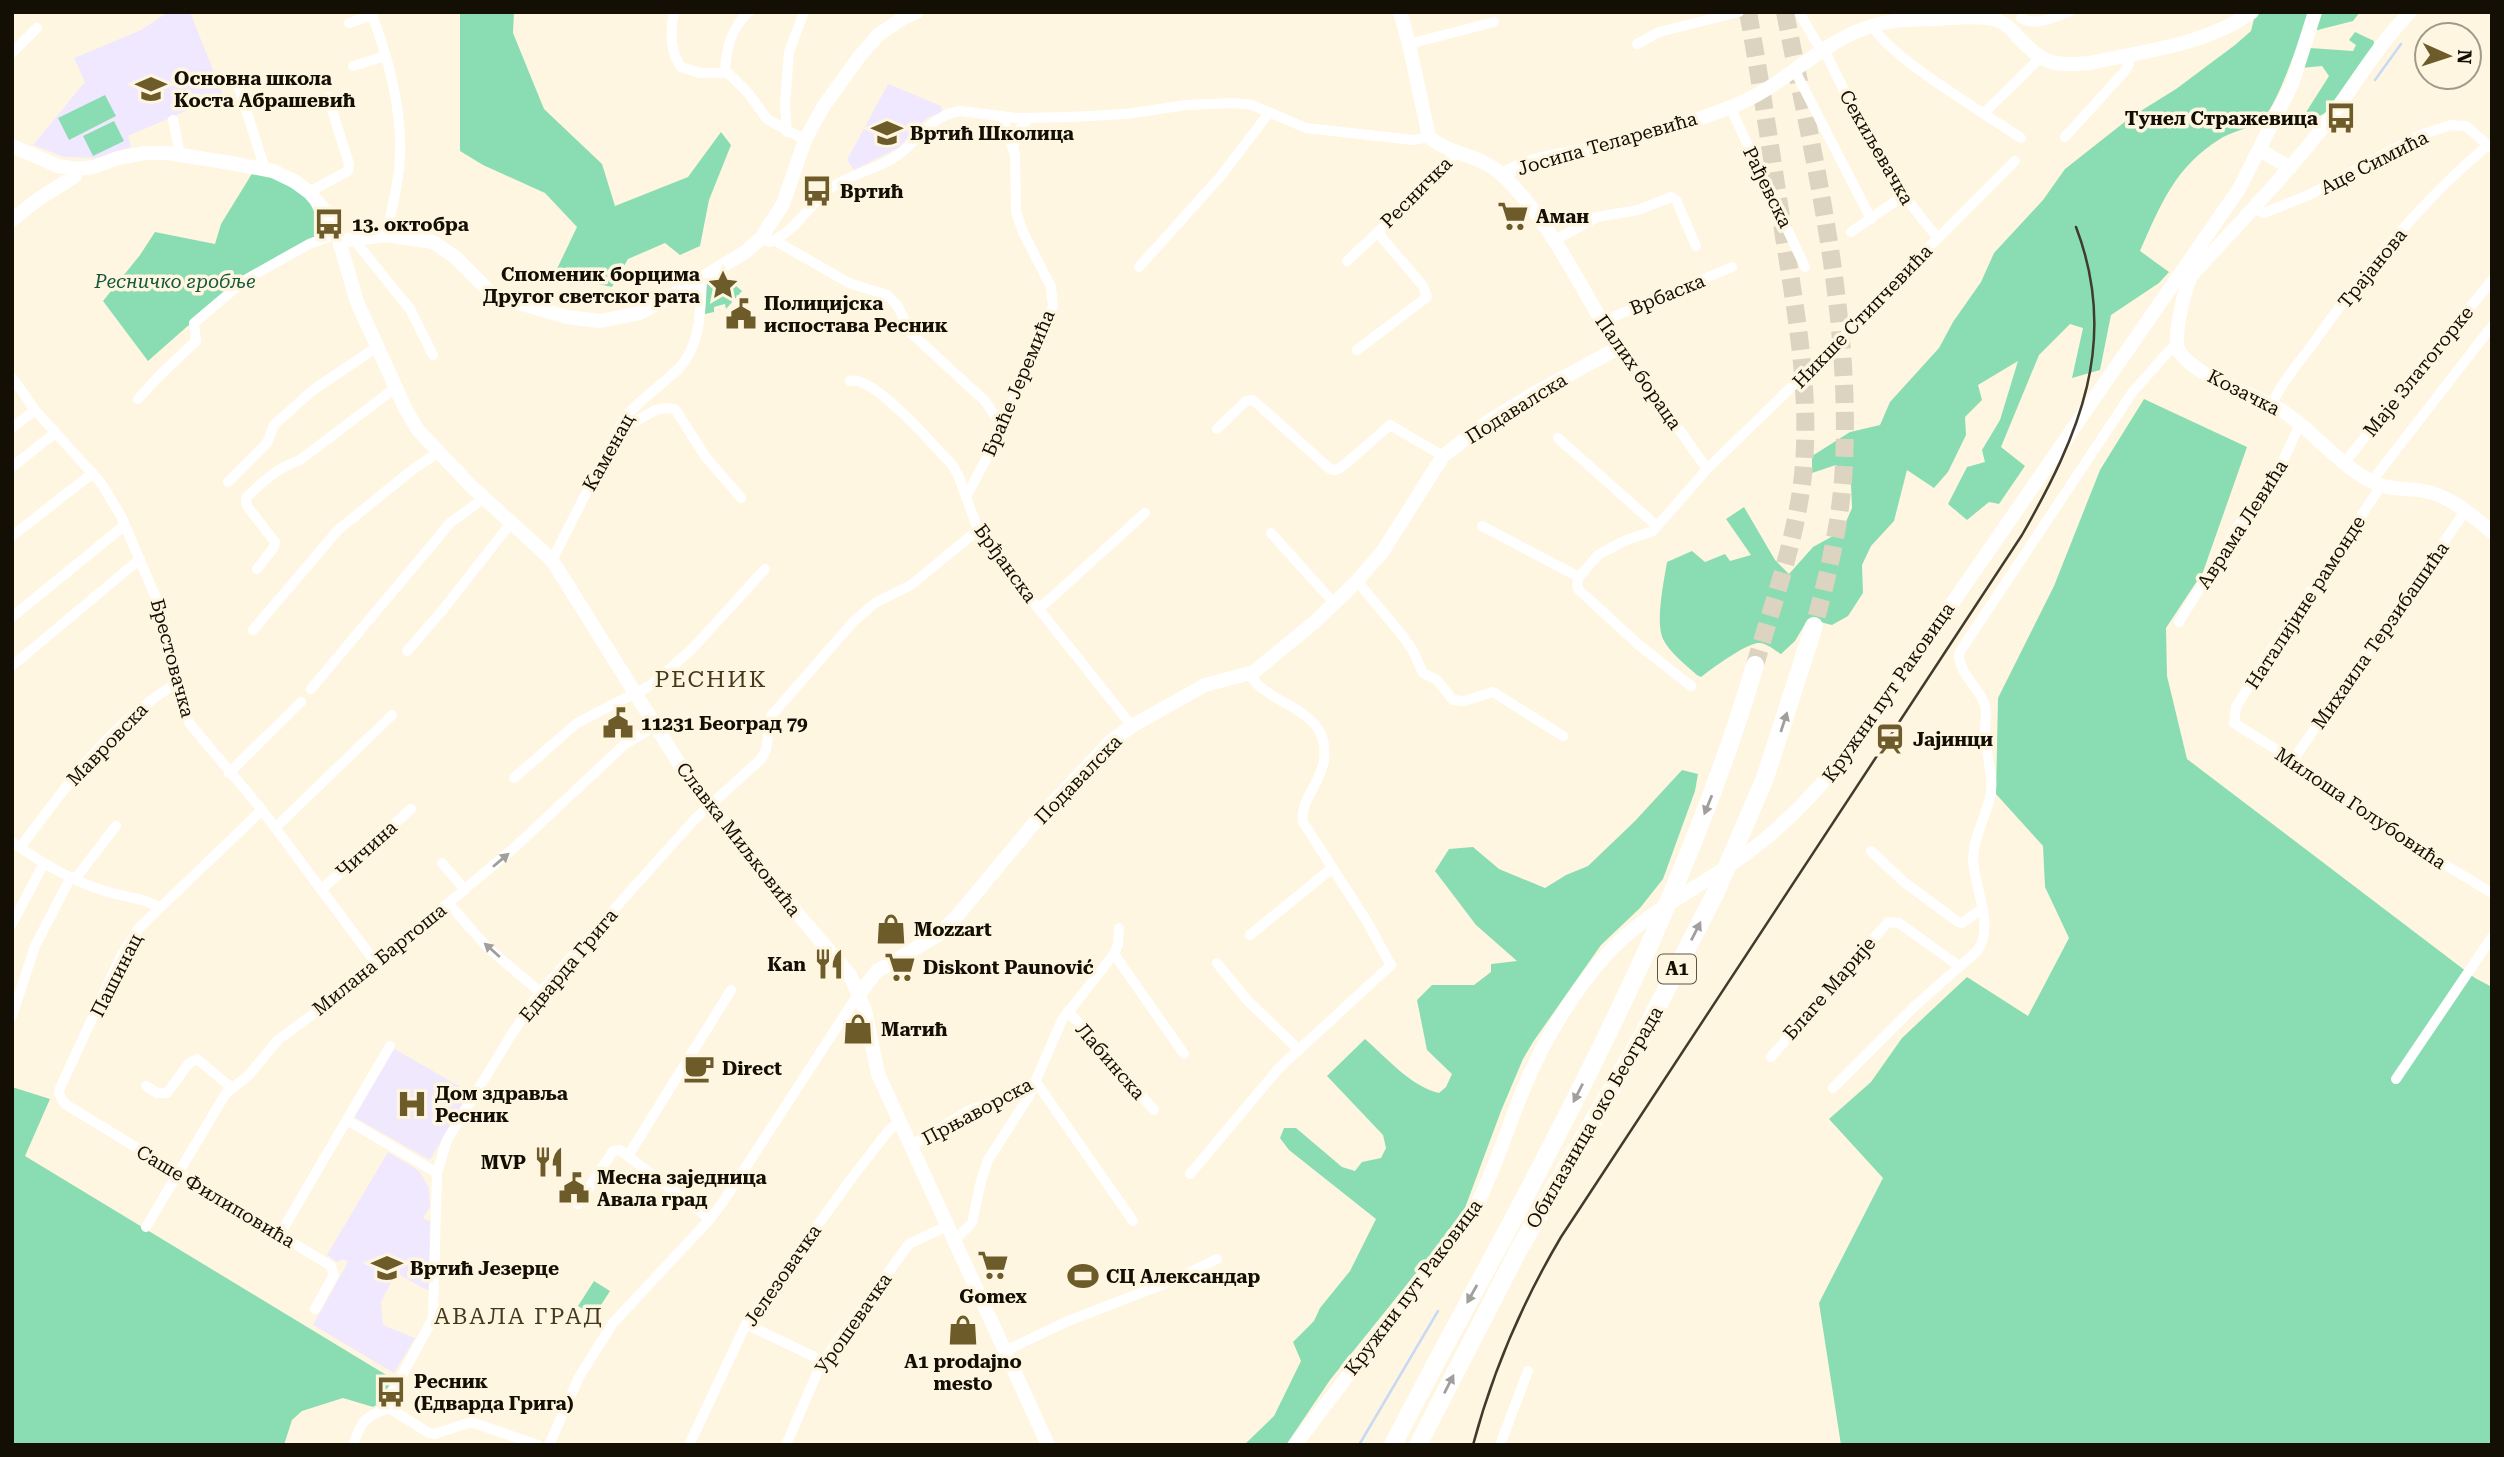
<svg xmlns="http://www.w3.org/2000/svg" width="2504" height="1457" font-family="'Roboto Serif',serif">
  <style>
    .education { fill: #f0e8fe }
    .medical { fill: #f0e9fe }
    .green { fill: #8addb3 }
    .lines { fill: none; stroke-linecap: round; stroke-linejoin: round }
    .stream { stroke: #c7d9f4; stroke-width: 2.5 }
    .highway-tunnel { stroke: #dcd3c0; stroke-width: 18; stroke-dasharray: 18 9; stroke-linecap: butt }
    .street { stroke: #fff; stroke-width: 10 }
    .secondary { stroke: #fff; stroke-width: 14 }
    .highway { stroke: #fff; stroke-width: 18 }
    .rail { stroke: #413b2e; stroke-width: 2.5 }
    .oneway { fill: #a19f9b }
    .labels { text-anchor: middle; stroke-width: 7; stroke-linejoin: round; paint-order: stroke }
    .shield { fill: #fff6e1; stroke: #5a5446; stroke-width: 2 }
    .shield-label { font-size: 18px; font-weight: bold; fill: #140f04 }
    .poi-label { font-size: 19px; font-weight: bold; fill: #140f04; stroke: #fff6e1; text-anchor: start }
    .street-label { font-size: 19px; fill: #140f04; stroke: #fff6e1 }
    .park-label { font-size: 19px; font-style: italic; fill: #14583c; stroke: #fff6e1 }
    .quarter-label { font-size: 23px; letter-spacing: 2px; fill: #45391c; stroke: #fff6e1 }
  </style>
  <rect width="100%" height="100%" fill="#fff6e1"/>
  <path class="education" d="M168,12H190L223,95L128,136L131,147L96,158L64,157L33,145L85,82L74,58L141,30Z
    M888,84L941,106L942,112L927,118L898,148L854,170L847,160Z
    M388,1152L419,1171L429,1188L430,1207L423,1218L430,1221L429,1291L396,1273L381,1302L383,1325L415,1338L394,1373L313,1325L348,1262L343,1259L337,1262L327,1255Z"/>
  <path class="medical" d="M393,1048L469,1092L430,1160L354,1117Z"/>
  <path class="green" d="M460,12H514L513,33L544,109L602,164L615,206L688,177L721,132L731,145L709,200L700,246L680,255L665,243L628,259L612,287L554,275L577,227L545,193L483,165L460,151Z
    M2250,12H2360L2353,21L2302,34C2293,55 2278,102 2264,117C2254,128 2232,131 2220,139C2175,167 2161,204 2140,251L2169,272L2159,283L2111,315L2100,370L2072,378L2083,328L2070,324L2039,355L2001,447L2025,466L1999,504L1989,502L1967,520L1948,504L1967,467L1985,462L1982,450L2000,420L2018,361L1978,385L1982,400L1965,417L1966,435L1948,472L1934,488L1907,470L1894,521L1871,546L1862,565L1863,593L1848,616L1832,625L1808,619L1795,641L1781,654C1774,650 1768,644 1760,643C1749,641 1711,669 1701,677L1697,675C1686,665 1670,653 1663,639C1655,622 1664,581 1667,562L1692,551L1705,562L1725,554L1730,561L1751,555L1726,519L1744,507L1775,560L1789,574L1813,547L1842,531L1852,508L1851,485L1836,465L1812,473V456L1850,432L1880,425L1890,402L1939,348L1953,322L1981,282L1994,253L2043,200L2065,169L2131,117L2176,89L2235,45L2251,31L2254,19Z
    M2355,32L2374,41L2373,49L2331,110L2296,128L2329,76L2322,66L2301,68L2310,48L2353,51L2356,45L2349,40Z
    M105,95L116,116L69,140L58,118Z
    M114,121L124,141L93,156L83,136Z
    M253,172L268,176L306,195L325,234L241,279L148,361L103,301L140,255L155,232L215,244L221,224Z
    M722,274L742,291L726,309L725,304L714,307V312L705,314L707,283Z
    M2144,399L2247,447L2203,572L2166,628L2167,676L2187,759L2475,978L2492,987V1445H1841L1819,1303L1883,1178L1829,1119L1871,1082L1902,1038L1967,977L2028,1016L2069,938L2045,887L2043,846L1996,794L1998,698L2054,586L2100,470Z
    M1682,770L1698,774L1695,791L1663,879L1640,908L1601,945L1533,1042L1523,1059L1501,1111L1462,1216L1330,1380L1286,1445H1244L1274,1416L1301,1361L1293,1342L1314,1321L1320,1308L1350,1271L1376,1219L1289,1150L1280,1138L1284,1128H1296L1342,1167L1355,1171L1362,1162L1381,1158L1386,1148L1383,1135L1327,1076L1365,1039C1387,1058 1410,1086 1439,1093L1446,1087L1452,1074L1427,1050L1417,1000L1432,985H1474L1491,972V964L1517,961L1476,925L1435,871L1449,849L1473,847L1499,869L1545,888L1566,875L1588,866L1635,821Z
    M12,1087L50,1099L25,1156L393,1379L378,1404L373,1407L343,1398L302,1411L292,1420L284,1445H12Z
    M594,1281L610,1291L594,1316L578,1306Z"/>
  <g class="lines">
    <path class="stream" d="M2375,80L2401,44
      M1359,1445L1438,1311"/>
    <path class="highway-tunnel" d="M1748,12C1762,89 1773,166 1785,243C1797,318 1811,398 1803,475C1796,540 1773,603 1755,665
      M1785,12C1815,165 1854,324 1843,480C1839,530 1827,579 1814,626"/>
    <path class="street" d="M371,12C388,57 402,106 400,155C399,182 392,208 386,235
      M674,12C670,30 670,52 681,67L700,73H728L749,94L767,119L805,140
      M1799,12L1816,42L1828,58C1861,125 1888,181 1938,238
      M2021,18C2035,27 2054,17 2069,12
      M349,23L372,15
      M1873,26C1887,56 1989,116 2021,138
      M1409,44L1494,22
      M1637,44L1659,32L1739,12
      M12,53L37,28
      M353,66L386,56
      M1795,71L1871,219
      M725,72C726,49 731,28 749,12
      M239,88L265,169
      M1730,107L1805,267
      M1984,113L2040,58
      M173,120L180,155
      M787,132L785,105L789,52L804,12
      M2065,137L2125,71L2129,64V54
      M1014,146L1018,131L1029,118
      M309,192L348,171L349,164L328,97
      M2253,208L2264,213L2309,195L2420,135L2451,125L2466,126L2491,148
      M1851,232L1903,196
      M356,238L359,246L410,309L433,355
      M761,238L769,242C794,234 810,203 831,188C850,174 875,170 895,157C918,142 931,115 960,111L1016,118L1071,117L1126,114L1186,105L1234,103L1252,105L1306,128L1413,140L1429,137
      M774,240L849,283L887,295L897,305L911,333L985,401L997,419L1001,431
      M1553,241L1597,217L1638,210L1671,197L1676,200L1696,246
      M1347,261L1404,208L1448,163L1455,152
      M1139,267L1220,177L1269,113
      M1601,322L1732,267
      M1618,348L1656,397L1707,469
      M1357,350L1427,297L1423,286L1377,232
      M12,377L35,410L101,483L121,516L162,612L177,683L183,709L190,724L262,810L376,963
      M850,381C873,374 937,449 953,466L958,475L980,535L1132,726
      M138,399L158,377L196,341L194,323L245,280L309,244L337,234
      M2272,405C2281,382 2300,362 2314,342C2365,271 2420,202 2488,145
      M620,425C641,425 651,404 675,409L705,456L741,498
      M12,428L35,410
      M1217,429L1246,401L1253,400L1330,469L1336,470L1343,466L1390,425L1443,456
      M1558,438L1657,526
      M2344,463L2492,280
      M12,467L55,433
      M2372,481L2492,326
      M228,482L267,443L274,425L313,390L377,347
      M2381,486L2272,649L2236,707L2234,723L2293,760L2437,860L2492,893
      M966,497L1001,431L1053,306L1051,287L1023,232L1016,212L1015,155L1002,116
      M1482,526L1579,577
      M1271,533L1334,603
      M12,536L93,473
      M552,560L624,419C639,400 659,387 676,371C701,348 701,310 701,279
      M257,569L274,547L275,542L247,506L246,498C263,481 277,468 300,460L395,388
      M1357,581L1402,635L1412,649L1423,673L1437,680L1453,700L1464,701L1493,692L1563,736
      M1039,609L1145,513
      M12,617L125,525
      M2179,622L2240,523L2282,463L2300,424
      M253,630L338,530L416,467L438,453
      M407,651L441,612L511,523
      M12,666L140,559
      M1691,686L1639,645L1579,590L1577,585L1579,577L1598,555L1624,541L1653,531L1707,469L1844,336L1873,303L2015,161
      M311,689L450,523L484,498
      M2293,760L2466,510
      M229,773L301,702
      M514,778L577,723L651,685L692,649L765,569
      M262,810L139,928L121,956L60,1088L59,1094L65,1104L331,1266L334,1275L315,1309
      M275,828L392,715
      M12,842C40,862 72,881 105,891C122,897 143,897 158,907
      M20,848C65,787 111,722 177,683
      M1871,851L1904,882L1958,922L1962,923L1982,909
      M442,863L465,890
      M75,879L116,826
      M321,890L411,809
      M449,904L486,946L540,992
      M12,924L44,863
      M1250,935L1331,869
      M1114,954L1184,1054
      M1217,963L1247,1000L1298,1049
      M1068,1011L1154,1110
      M12,1016L35,946L71,877
      M1771,1057L1888,922L1899,923L1959,966
      M2396,1079L2492,937
      M1036,1082L1133,1221
      M146,1086L157,1093H167L189,1063L197,1059L232,1088
      M1833,1088L1916,1005L1977,951C1996,926 1973,886 1973,858C1974,836 1984,821 1989,801C1996,780 1985,754 1985,732C1985,723 1987,714 1985,705C1979,687 1958,673 1959,653L2132,393L2176,343
      M347,1120L437,1173
      M910,1146L970,1110L1012,1096L1036,1083
      M628,1156L731,990
      M1190,1174L1280,1067L1391,965L1366,920L1303,822C1299,802 1321,783 1324,760C1331,707 1270,708 1249,674
      M578,1204L613,1151L620,1150L710,1219
      M146,1227L226,1093L248,1076L278,1040L336,997L514,848L625,744L654,727
      M280,1234L390,1046
      M954,1241L972,1223L981,1181L988,1160L1029,1096L1062,1020L1114,954L1118,945L1119,928
      M746,1324L823,1361
      M1005,1351L1068,1321L1169,1282L1217,1259
      M389,1408V1399L433,1318L437,1173L447,1140L513,1032L540,992L694,820L761,759L766,750L771,716L853,622L875,603L911,585L978,530
      M389,1408L429,1433L435,1434L471,1422L538,1445
      M353,1445C361,1421 365,1416 389,1408
      M549,1445L579,1377L613,1323L710,1219L723,1202L859,993
      M689,1445L746,1324L854,1175L889,1130L899,1122
      M786,1445L821,1364L909,1244L947,1226
      M1500,1445L1528,1371"/>
    <path class="secondary" d="M2410,12C2375,48 2351,92 2320,131C2280,182 2235,227 2192,275C2185,285 2172,340 2179,351C2196,379 2257,394 2284,412C2317,434 2341,468 2377,484C2391,490 2409,488 2424,491C2451,496 2471,515 2492,532
      M12,146L58,166L77,169L94,167L118,158L145,153H168L231,163L273,171L294,181L309,192L323,208L337,234L357,302L406,410L418,430L471,486L552,560L685,773L754,863L850,975L865,1010L878,1074L1048,1445
      M2260,150L2290,168
      M1503,175C1531,156 1572,155 1604,147C1647,136 1690,123 1731,107C1780,89 1815,47 1863,29C1886,20 1911,19 1936,19C1953,18 1985,14 1999,21C2007,24 2014,32 2019,38C2044,65 2054,66 2090,63C2144,51 2206,45 2252,12
      M12,220L37,200L75,176L77,169
      M339,241L386,235L433,242L455,257L494,296L567,317L600,321L640,313L701,279L747,251L761,238L783,204L805,140L823,107L859,57L878,35L903,18L917,12
      M860,993L877,971L938,935L957,916L1036,821L1110,742L1132,726L1205,685L1254,672L1317,620L1357,581L1383,551L1443,456L1489,421L1535,393L1618,348C1583,293 1549,217 1501,174C1481,155 1450,155 1429,137L1409,44L1400,12
      M1295,1445L1475,1208C1495,1170 1507,1129 1523,1090C1543,1041 1571,995 1606,955C1644,913 1697,889 1743,856C1785,826 1820,788 1852,748L2239,189L2292,84L2315,12"/>
    <path class="highway" d="M1393,1445C1436,1360 1483,1277 1527,1193C1616,1023 1701,849 1755,665
      M1418,1445L1518,1251L1643,1035L1716,892L1765,778L1814,626"/>
    <path class="rail" d="M1473,1445C1493,1370 1522,1303 1561,1237L2022,535C2079,435 2120,342 2076,227"/>
  </g>
  <defs><path id="oneway-solid" d="M-6-.8H1V-3.2L6.5 0L1 3.2V.8H-6Z" transform="scale(1.75)"/></defs>
  <g class="oneway">
    <use href="#oneway-solid" transform="translate(1784 722) rotate(-72)"/>
    <use href="#oneway-solid" transform="translate(1708 805) rotate(112)"/>
    <use href="#oneway-solid" transform="translate(501 860) rotate(-40)"/>
    <use href="#oneway-solid" transform="translate(1696 931) rotate(-63)"/>
    <use href="#oneway-solid" transform="translate(492 950) rotate(-138)"/>
    <use href="#oneway-solid" transform="translate(1578 1093) rotate(117)"/>
    <use href="#oneway-solid" transform="translate(1472 1294) rotate(119)"/>
    <use href="#oneway-solid" transform="translate(1449 1384) rotate(-63)"/>
  </g>
  <defs>
    <g id="school-bare" transform="scale(2.415)"><path d="M0-5L7-2L0 1L-7-2ZM-4 1L0 2.5L4 1V4Q0 6-4 4Z" fill="#6d5b29" stroke="#fff6e1" stroke-width="2.5" paint-order="stroke"/></g>
    <g id="bus-bare" transform="scale(2.415)"><path d="M-5-6H5V4H4V6H2V4H-2V6H-4V4H-5ZM-3.5-4V0h7V-4ZM-3.5 1.2v1.5H-2V1.2ZM2 1.2v1.5H3.5V1.2Z" fill="#6d5b29" stroke="#fff6e1" stroke-width="2.5" paint-order="stroke"/></g>
    <g id="supermarket-bare" transform="scale(2.415)"><path d="M-6-5.5h2.5l.6 2H6L4.5 2H-2.5L-4.4-4H-6ZM-1.5 3.2a1.3 1.3 0 1 0 .1 0ZM3 3.2a1.3 1.3 0 1 0 .1 0Z" fill="#6d5b29" stroke="#fff6e1" stroke-width="2.5" paint-order="stroke"/></g>
    <g id="sight-bare" transform="scale(2.415)"><path d="M0-6L1.8-2.2L6-1.7L2.9 1.2L3.7 5.4L0 3.3L-3.7 5.4L-2.9 1.2L-6-1.7L-1.8-2.2Z" fill="#6d5b29" stroke="#fff6e1" stroke-width="2.5" paint-order="stroke"/></g>
    <g id="civic-bare" transform="scale(2.415)"><path d="M-.6-6.5H3V-4.5H.6V-3L4-1V1h2V6H-6V1h2V-1L-.6-3ZM-1.2 2.5V6h2.4V2.5Z" fill="#6d5b29" stroke="#fff6e1" stroke-width="2.5" paint-order="stroke"/></g>
    <g id="station-bare" transform="scale(2.415)"><path d="M-3-6H3Q5-6 5-4V2Q5 4 3 4L4.5 6H3L1.5 4h-3L-3 6H-4.5L-3 4Q-5 4-5 2V-4Q-5-6-3-6ZM-3.5-4v3h7v-3ZM-3.5 1v1.5H-2V1ZM2 1v1.5H3.5V1Z" fill="#6d5b29" stroke="#fff6e1" stroke-width="2.5" paint-order="stroke"/></g>
    <g id="shop-bare" transform="scale(2.415)"><path d="M-5-2.5h2.3a2.7 3.5 0 0 1 5.4 0H5L5.5 6h-11ZM-1.5-2.5h3a1.5 2.3 0 0 0-3 0Z" fill="#6d5b29" stroke="#fff6e1" stroke-width="2.5" paint-order="stroke"/></g>
    <g id="restaurant-bare" transform="scale(2.415)"><path d="M-5-6h1v4h1v-4h1v4h1v-4h1v5L-1.5 .5V6h-2V.5L-5-1ZM5-6V6H3V1.5H1.5Q1.5-4 5-6Z" fill="#6d5b29" stroke="#fff6e1" stroke-width="2.5" paint-order="stroke"/></g>
    <g id="cafe-bare" transform="scale(2.415)"><path d="M-5.5-4.5H6V0H3Q3 3.5 0 3.5H-2.5Q-5.5 3.5-5.5 0ZM3-3.2v2h1.7v-2ZM-6 4.5H4V6H-6Z" fill="#6d5b29" stroke="#fff6e1" stroke-width="2.5" paint-order="stroke"/></g>
    <g id="hospital-bare" transform="scale(2.415)"><path d="M-5-5h3v3.5h4V-5h3V5h-3V1.5h-4V5h-3Z" fill="#6d5b29" stroke="#fff6e1" stroke-width="2.5" paint-order="stroke"/></g>
    <g id="stadium-bare" transform="scale(2.415)"><path d="M0-5a6.5 5 0 1 0 0 10a6.5 5 0 1 0 0-10ZM-3.5-1.8h7v3.6h-7Z" fill="#6d5b29" stroke="#fff6e1" stroke-width="2.5" paint-order="stroke"/></g>
  </defs>
  <g fill-rule="evenodd">
    <use href="#school-bare" x="151" y="89"/>
    <use href="#bus-bare" x="2341" y="118"/>
    <use href="#school-bare" x="887" y="133"/>
    <use href="#bus-bare" x="817" y="191"/>
    <use href="#supermarket-bare" x="1513" y="216"/>
    <use href="#bus-bare" x="329" y="224"/>
    <use href="#sight-bare" x="723" y="285"/>
    <use href="#civic-bare" x="741" y="314"/>
    <use href="#civic-bare" x="618" y="723"/>
    <use href="#station-bare" x="1890" y="739"/>
    <use href="#shop-bare" x="891" y="929"/>
    <use href="#restaurant-bare" x="829" y="964"/>
    <use href="#supermarket-bare" x="900" y="967"/>
    <use href="#shop-bare" x="858" y="1029"/>
    <use href="#cafe-bare" x="699" y="1068"/>
    <use href="#hospital-bare" x="412" y="1104"/>
    <use href="#restaurant-bare" x="549" y="1162"/>
    <use href="#civic-bare" x="574" y="1188"/>
    <use href="#supermarket-bare" x="993" y="1265"/>
    <use href="#school-bare" x="387" y="1268"/>
    <use href="#stadium-bare" x="1083" y="1276"/>
    <use href="#shop-bare" x="963" y="1330"/>
    <use href="#bus-bare" x="391" y="1392"/>
  </g>
  <g class="labels">
    <rect class="shield" x="1658" y="954.5" width="38" height="29" rx="5"/>
    <g class="shield-label">
      <text x="1677" y="975">A1</text>
    </g>
    <g class="poi-label">
      <text x="174" y="85">Основна школа<tspan x="174" dy="22">Коста Абрашевић</tspan></text>
      <text x="2318" y="125" text-anchor="end">Тунел Стражевица</text>
      <text x="910" y="140">Вртић Школица</text>
      <text x="840" y="198">Вртић</text>
      <text x="1536" y="223">Аман</text>
      <text x="352" y="231">13. октобра</text>
      <text x="700" y="281" text-anchor="end">Споменик борцима<tspan x="700" dy="22">Другог светског рата</tspan></text>
      <text x="764" y="310">Полицијска<tspan x="764" dy="22">испостава Ресник</tspan></text>
      <text x="641" y="730">11231 Београд 79</text>
      <text x="1913" y="746">Јајинци</text>
      <text x="914" y="936">Mozzart</text>
      <text x="806" y="971" text-anchor="end">Kan</text>
      <text x="923" y="974">Diskont Paunović</text>
      <text x="881" y="1036">Матић</text>
      <text x="722" y="1075">Direct</text>
      <text x="435" y="1100">Дом здравља<tspan x="435" dy="22">Ресник</tspan></text>
      <text x="526" y="1169" text-anchor="end">MVP</text>
      <text x="597" y="1184">Месна заједница<tspan x="597" dy="22">Авала град</tspan></text>
      <text x="410" y="1275">Вртић Језерце</text>
      <text x="1106" y="1283">СЦ Александар</text>
      <text x="993" y="1303" text-anchor="middle">Gomex</text>
      <text x="963" y="1368" text-anchor="middle">A1 prodajno<tspan x="963" dy="22">mesto</tspan></text>
      <text x="414" y="1388">Ресник<tspan x="414" dy="22">(Едварда Грига)</tspan></text>
    </g>
    <g class="street-label">
      <text transform="translate(1607 143) rotate(-16)" y="7">Јосипа Теларевића</text>
      <text transform="translate(1877 147) rotate(60)" y="7">Секиљевачка</text>
      <text transform="translate(2374 162) rotate(-27)" y="7">Аце Симића</text>
      <text transform="translate(1768 187) rotate(64)" y="7">Рађевска</text>
      <text transform="translate(1416 192) rotate(-45)" y="7">Ресничка</text>
      <text transform="translate(2372 268) rotate(-51)" y="7">Трајанова</text>
      <text transform="translate(1667 294) rotate(-22)" y="7">Врбаска</text>
      <text transform="translate(1862 316) rotate(-46)" y="7">Никше Стипчевића</text>
      <text transform="translate(2418 371) rotate(-51)" y="7">Маје Златогорке</text>
      <text transform="translate(1639 372) rotate(55)" y="7">Палих бораца</text>
      <text transform="translate(1018 383) rotate(-67)" y="7">Браће Јеремића</text>
      <text transform="translate(2244 392) rotate(27)" y="7">Козачка</text>
      <text transform="translate(1516 408) rotate(-32)" y="7">Подавалска</text>
      <text transform="translate(608 452) rotate(-61)" y="7">Каменац</text>
      <text transform="translate(2242 524) rotate(-57)" y="7">Аврама Левића</text>
      <text transform="translate(1006 563) rotate(54)" y="7">Брђанска</text>
      <text transform="translate(2305 602) rotate(-57)" y="7">Наталијине рамонде</text>
      <text transform="translate(2380 635) rotate(-55)" y="7">Михаила Терзибашића</text>
      <text transform="translate(173 658) rotate(75)" y="7">Брестовачка</text>
      <text transform="translate(1888 692) rotate(-55)" y="7">Кружни пут Раковица</text>
      <text transform="translate(107 744) rotate(-46)" y="7">Мавровска</text>
      <text transform="translate(1078 779) rotate(-46)" y="7">Подавалска</text>
      <text transform="translate(2361 808) rotate(34)" y="7">Милоша Голубовића</text>
      <text transform="translate(739 839) rotate(52)" y="7">Славка Миљковића</text>
      <text transform="translate(366 849) rotate(-42)" y="7">Чичина</text>
      <text transform="translate(379 959) rotate(-39)" y="7">Милана Бартоша</text>
      <text transform="translate(568 965) rotate(-50)" y="7">Едварда Грига</text>
      <text transform="translate(116 975) rotate(-63)" y="7">Пашинац</text>
      <text transform="translate(1829 988) rotate(-49)" y="7">Благе Марије</text>
      <text transform="translate(1111 1061) rotate(49)" y="7">Лабинска</text>
      <text transform="translate(977 1111) rotate(-28)" y="7">Прњаворска</text>
      <text transform="translate(1594 1117) rotate(-60)" y="7">Обилазница око Београда</text>
      <text transform="translate(216 1196) rotate(31)" y="7">Саше Филиповића</text>
      <text transform="translate(782 1275) rotate(-55)" y="7">Јелезовачка</text>
      <text transform="translate(1413 1287) rotate(-53)" y="7">Кружни пут Раковица</text>
      <text transform="translate(853 1323) rotate(-55)" y="7">Урошевачка</text>
    </g>
    <g class="park-label">
      <text x="175" y="288">Ресничко гробље</text>
    </g>
    <g class="quarter-label">
      <text x="711" y="687">РЕСНИК</text>
      <text x="519" y="1324">АВАЛА ГРАД</text>
    </g>
  </g>
  <rect width="2504" height="1457" fill="none" stroke="#140f04" stroke-width="28"/>
  <g transform="translate(2448 56) rotate(93)"><circle r="33" fill="#fff6e1" stroke="#a19a89" stroke-width="2"/>
  <path d="M0-5L12 26L0 18L-12 26Z" fill="#6d5b29"/>
  <text y="-10" font-size="19" font-weight="bold" text-anchor="middle" fill="#140f04">N</text>
  </g>
</svg>
